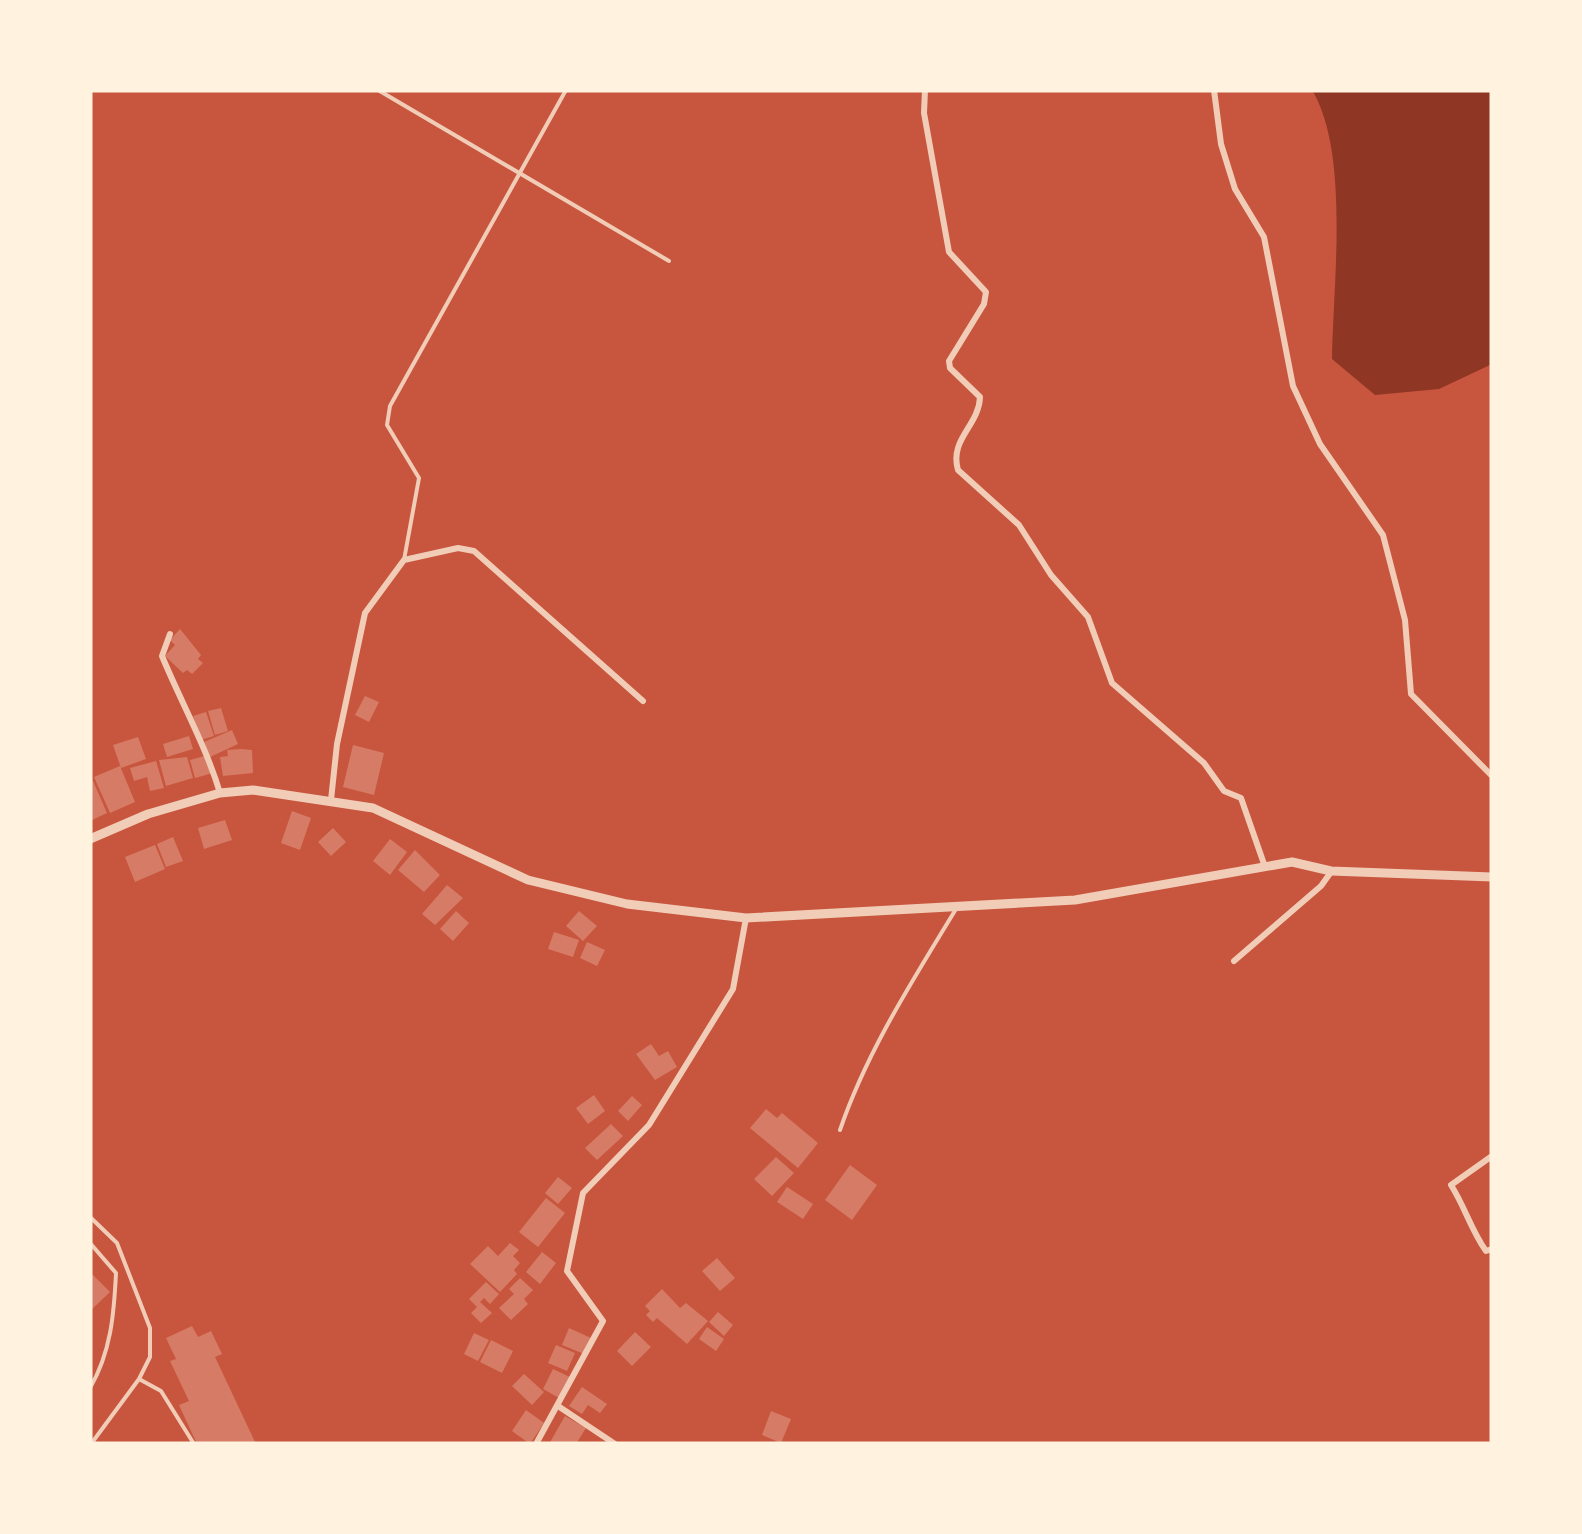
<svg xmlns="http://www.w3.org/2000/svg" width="1582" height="1534" font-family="Quicksand,sans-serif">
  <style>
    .water { fill: #8f3625 }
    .building { fill: #d67c66 }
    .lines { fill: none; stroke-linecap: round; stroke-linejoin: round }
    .service { stroke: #f1ccb7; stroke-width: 4 }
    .minor { stroke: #f1ccb7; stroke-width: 6 }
    .tertiary { stroke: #f1ccb7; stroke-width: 9 }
  </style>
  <rect width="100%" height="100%" fill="#c8553d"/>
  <path class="water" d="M1312,90H1492V364L1439,389L1375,395L1332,359C1333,284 1350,153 1312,90Z"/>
  <path class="building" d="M180,629L201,655L198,659L203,663L192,674L187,670L183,673L165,656L175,645L170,640Z
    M365,696L379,702L369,722L355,715Z
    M221,708L228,731L215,735L208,711Z
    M206,712L214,736L201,740L193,716Z
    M232,730L238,744L210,757L204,742Z
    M189,736L193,749L167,757L163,744Z
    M138,737L146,759L121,768L113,745Z
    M353,745L384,753L374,795L343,787Z
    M241,749L252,750L253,773L223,776L220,757L228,756L227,750Z
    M208,755L213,773L195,778L190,760Z
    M187,757L193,778L166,786L159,760Z
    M156,761L164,788L150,791L147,777L134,781L130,768Z
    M120,766L135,802L110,813L94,777Z
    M90,774L107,813L90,821Z
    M292,811L311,818L300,850L281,843Z
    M225,820L232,840L204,849L198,828Z
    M333,828L346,842L331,856L318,842Z
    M173,837L183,861L166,867L157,844Z
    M390,839L407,852L390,875L373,861Z
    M155,845L165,869L135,882L125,857Z
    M415,850L440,875L424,892L398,870Z
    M447,885L463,898L435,925L422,914Z
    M456,911L469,923L453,941L440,929Z
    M579,911L597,926L583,941L566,926Z
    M554,932L579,940L573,957L548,949Z
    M587,942L605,950L597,966L580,958Z
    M651,1044L659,1056L668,1051L677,1067L655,1080L636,1054Z
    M594,1095L605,1111L588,1124L576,1108Z
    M632,1096L642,1105L628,1121L618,1111Z
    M766,1109L777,1118L782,1113L818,1143L798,1168L750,1128Z
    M611,1124L623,1136L597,1160L585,1148Z
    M776,1157L794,1173L772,1196L754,1179Z
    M850,1165L877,1185L852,1220L825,1200Z
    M558,1177L572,1188L558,1204L545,1193Z
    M787,1187L813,1204L803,1219L777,1202Z
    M546,1198L565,1213L538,1247L519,1232Z
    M510,1243L519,1250L513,1256L520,1263L514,1270L517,1274L500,1292L470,1264L488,1246L498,1256Z
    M542,1252L556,1263L540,1284L526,1272Z
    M717,1258L735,1278L720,1291L702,1271Z
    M90,1272L110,1292L90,1311Z
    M520,1278L533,1290L524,1299L528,1304L511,1320L499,1308L514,1294L509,1289Z
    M486,1282L499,1294L490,1304L484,1298L480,1302L492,1313L481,1323L471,1313L477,1307L469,1299Z
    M662,1289L680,1308L686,1303L708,1321L687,1344L657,1318L653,1322L646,1315L650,1311L645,1306Z
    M718,1312L733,1325L724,1336L709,1322Z
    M192,1326L198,1337L211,1331L222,1354L215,1357L256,1444H197L179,1405L189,1401L170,1361L176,1359L166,1338Z
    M707,1327L724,1339L716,1351L699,1339Z
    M569,1328L591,1338L584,1354L562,1345Z
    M635,1332L651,1347L632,1366L617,1351Z
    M474,1333L489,1340L478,1361L464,1354Z
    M491,1340L513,1351L502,1373L480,1362Z
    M556,1345L575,1353L567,1371L548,1363Z
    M553,1369L572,1378L561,1399L543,1389Z
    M524,1374L544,1392L532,1405L512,1386Z
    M582,1387L607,1404L600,1413L588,1405L582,1414L569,1406Z
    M526,1410L544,1423L530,1444L512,1431Z
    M771,1411L791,1419L781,1443L762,1435Z
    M565,1416L586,1428L576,1444H549Z"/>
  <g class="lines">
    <path class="service" d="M378,90L669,261
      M404,560L419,478L387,425L390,406L566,90
      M840,1130C867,1051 913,980 956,909
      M90,1217L117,1243L150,1328V1357L139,1379L91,1444
      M90,1243L116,1273C114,1314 111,1352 90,1388
      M139,1379L161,1391L194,1444"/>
    <path class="minor" d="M925,90L924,113L949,252L986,292L984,304L949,361L950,368L980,397C979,426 949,439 958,470L1019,525L1051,575L1088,617L1112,683L1204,763L1224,791L1241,798L1264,864
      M1214,90L1221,144L1235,189L1264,237L1293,386L1320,444L1383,535L1405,620L1411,694L1492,776
      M170,634L162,656C181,702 206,746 220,793
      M331,800L337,744L365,613L404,560L458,548L474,551L643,701
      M1234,961L1321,886L1331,872
      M1492,1156L1451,1185C1465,1207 1471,1230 1486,1251L1492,1249
      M558,1406L615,1444
      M536,1444L603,1321L567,1271L583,1193L649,1125L733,989L746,918"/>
    <path class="tertiary" d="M90,839L148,814L220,793L253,790L373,808L528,880L627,904L746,918L1075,900L1292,862L1331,871L1492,877"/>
  </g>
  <rect width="1582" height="1534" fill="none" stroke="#fff3e0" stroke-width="185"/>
</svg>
